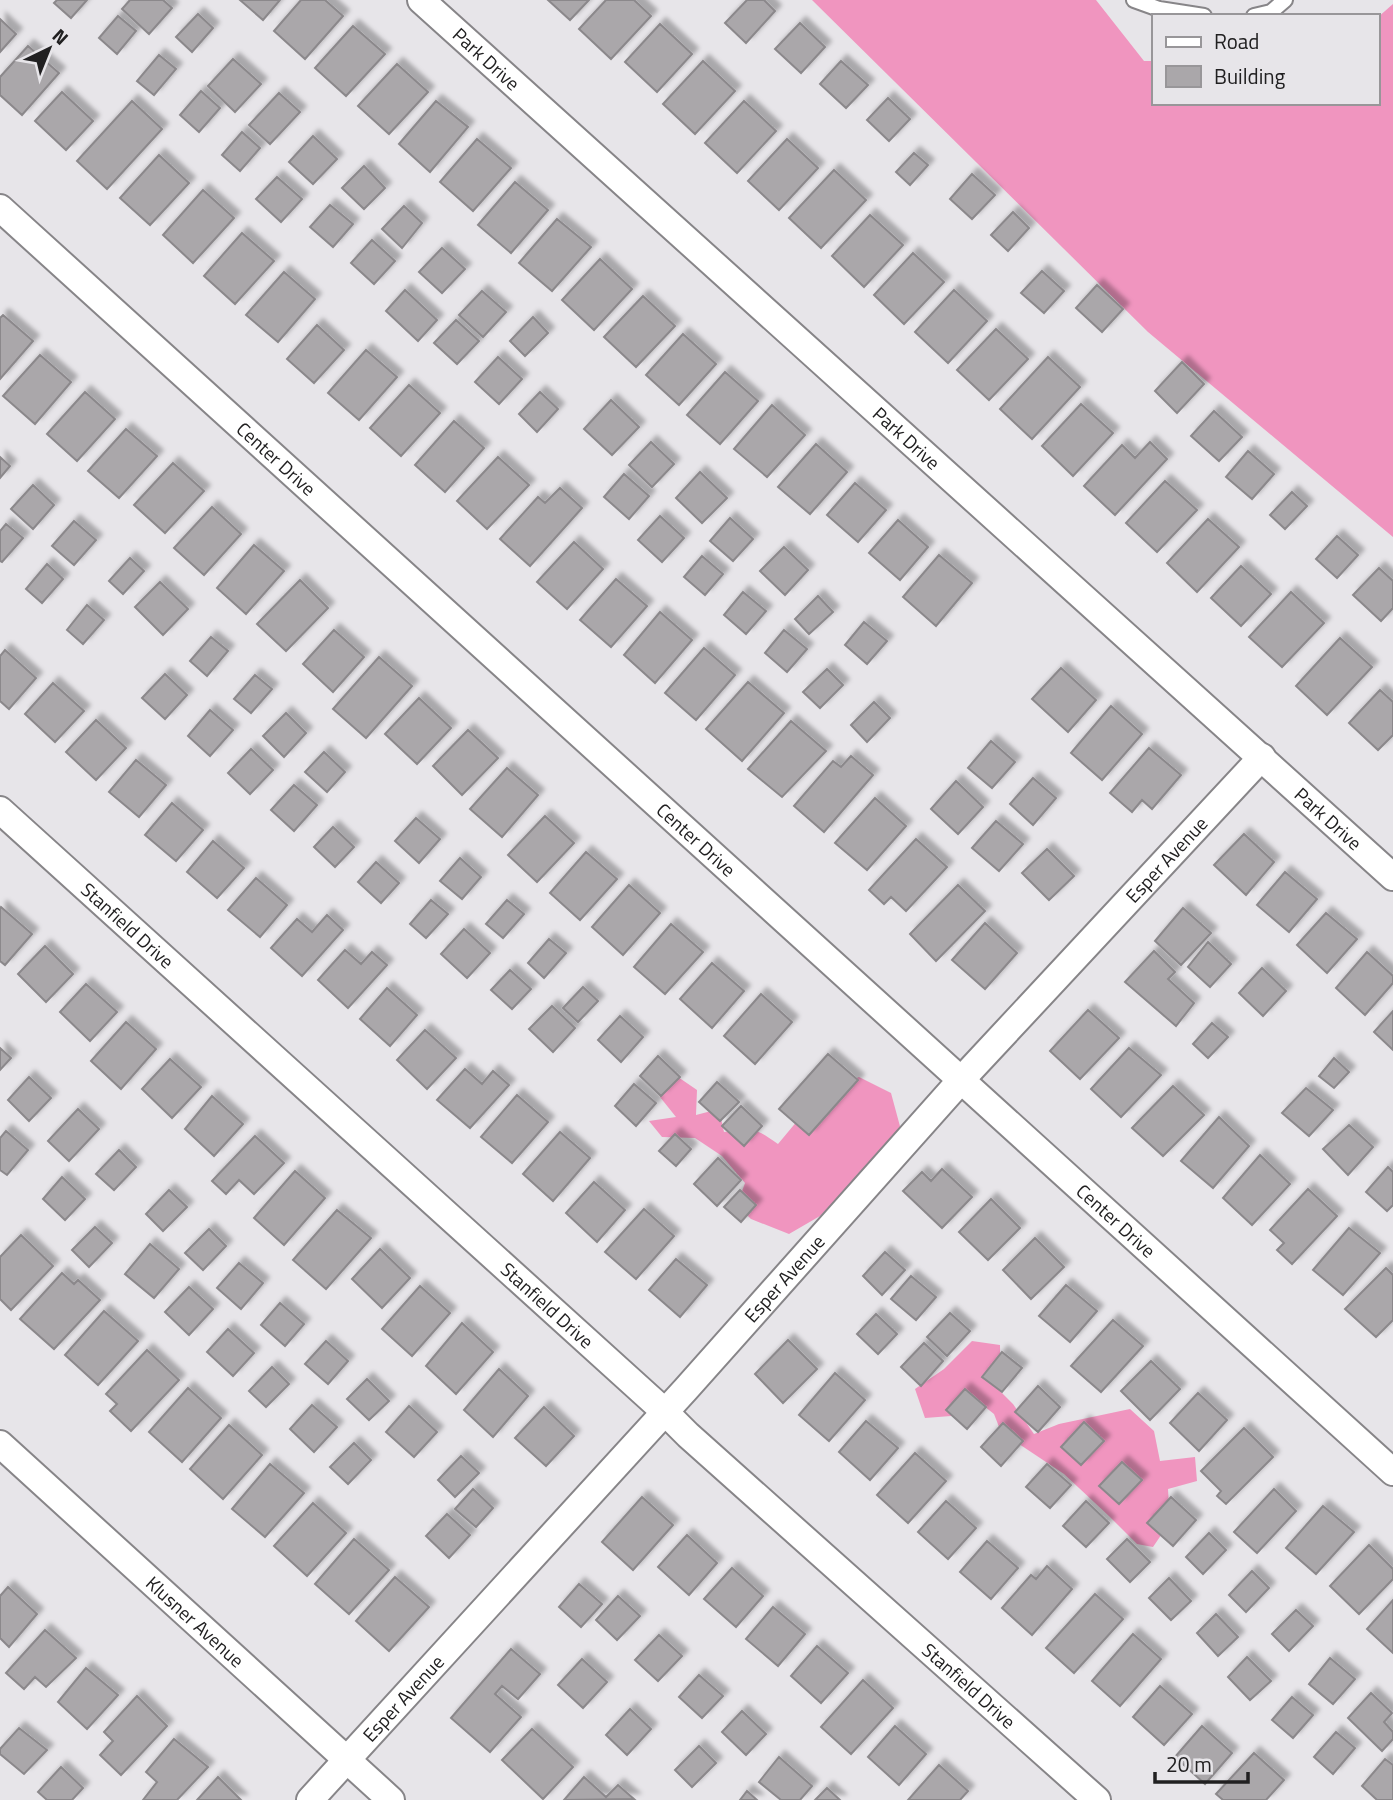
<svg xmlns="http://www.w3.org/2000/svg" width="1393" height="1800" font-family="'Titillium Web',sans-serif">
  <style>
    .forest { fill: #f095bf }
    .building { fill: #aaa7aa; stroke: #8b888b; stroke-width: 2; filter: url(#shadow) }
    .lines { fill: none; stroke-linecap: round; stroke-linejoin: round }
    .service-casing { stroke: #878588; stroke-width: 18 }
    .minor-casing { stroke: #878588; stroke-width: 30 }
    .service { stroke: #fff; stroke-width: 14 }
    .minor { stroke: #fff; stroke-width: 26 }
    .labels { text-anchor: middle; stroke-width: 5; stroke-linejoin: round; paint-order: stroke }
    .street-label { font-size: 19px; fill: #212021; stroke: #e7e5e9 }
  </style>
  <defs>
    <filter id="shadow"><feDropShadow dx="6" dy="-6" stdDeviation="2" flood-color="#0004"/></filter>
  </defs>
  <rect width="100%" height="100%" fill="#e7e5e9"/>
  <path class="forest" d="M812,0H1096L1144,61H1153V103H1377V18L1393,4V537L1148,332Z
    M657,1077H678L697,1090L696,1115L719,1109L724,1132C752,1126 755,1128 778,1144L818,1096L859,1077L891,1093L901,1130L859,1179L820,1216L789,1234L751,1219L737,1205L745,1183L722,1156L695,1138L662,1137L649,1121L676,1117L660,1097Z
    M972,1341L1000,1345L1001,1392L1013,1404L1034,1434L1059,1424L1130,1409L1154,1431L1160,1461L1195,1457L1197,1481L1168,1489L1170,1522L1153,1547L1137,1544L1110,1517L1064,1474L1001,1432L994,1414L965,1391L951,1416L925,1418L915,1389L944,1369Z"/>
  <path class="building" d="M57,0H87L71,18L54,3Z
    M130,0H163L172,8L149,34L122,9Z
    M240,0H280L263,20Z
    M301,0H325L343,16L305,59L274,31Z
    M548,0H589L570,20Z
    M606,0H634L651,16L611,59L579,29Z
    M747,0H764L775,11L746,43L725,23Z
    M198,14L213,28L192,52L176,37Z
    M118,16L136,31L117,54L99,38Z
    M0,19L16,34L0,52Z
    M800,23L825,47L801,73L775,49Z
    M660,24L692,54L657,92L625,62Z
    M353,26L385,54L346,96L315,68Z
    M28,46L59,73L22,115L0,95V77Z
    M159,55L176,69L154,95L137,81Z
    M233,59L261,84L235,112L208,86Z
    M703,61L735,91L695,134L663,104Z
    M841,61L868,85L846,108L820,84Z
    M397,64L428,92L389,134L358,106Z
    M201,91L220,108L199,132L180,115Z
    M62,92L93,121L66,150L35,121Z
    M279,93L300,112L270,144L249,125Z
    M888,98L910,119L889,141L867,120Z
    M132,101L162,129L107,189L77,161Z
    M436,101L468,127L430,172L399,144Z
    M744,101L776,131L737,173L705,143Z
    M242,132L260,148L240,171L222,155Z
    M313,136L337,159L313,184L289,162Z
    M477,139L511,168L473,211L440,182Z
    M787,139L818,168L779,210L748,181Z
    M914,153L928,165L910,185L896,172Z
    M159,155L189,183L150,225L120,198Z
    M364,166L385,188L364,209L342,188Z
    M834,170L866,200L821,248L789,218Z
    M972,174L995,195L972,219L950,199Z
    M277,177L302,199L281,222L256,199Z
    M515,182L548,210L511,253L478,225Z
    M203,190L234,218L193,263L163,235Z
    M330,205L353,224L333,247L310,227Z
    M404,206L422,223L402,248L382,229Z
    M1013,212L1029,228L1008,251L991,235Z
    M870,215L903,245L864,287L832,256Z
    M557,219L591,247L552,291L519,263Z
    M242,233L274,261L235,304L204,276Z
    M372,240L395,261L374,284L351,263Z
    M442,248L465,269L442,293L419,272Z
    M913,253L944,282L904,324L874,295Z
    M600,259L632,289L594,330L562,300Z
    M1042,271L1064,291L1044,313L1021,293Z
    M284,272L315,299L278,342L246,315Z
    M1097,285L1123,309L1102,332L1076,308Z
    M405,290L437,320L418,341L386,311Z
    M954,290L987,321L948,363L915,332Z
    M482,291L506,312L483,337L459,315Z
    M643,296L675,326L636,367L604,337Z
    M3,315L33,341L0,379V318Z
    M533,317L548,333L525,356L510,341Z
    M456,320L479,341L457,364L434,343Z
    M317,325L344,350L314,383L287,359Z
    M996,329L1028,359L989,400L957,370Z
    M683,334L716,364L679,405L646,375Z
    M366,350L397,377L359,420L328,393Z
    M40,355L71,382L35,424L3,396Z
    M498,357L522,379L499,404L475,382Z
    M1048,357L1080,387L1032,439L1000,409Z
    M1182,362L1204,384L1177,413L1155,391Z
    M725,372L758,401L720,444L687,415Z
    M409,385L440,413L401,456L370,428Z
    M85,392L115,419L77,461L47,434Z
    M540,392L558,409L537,432L519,414Z
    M611,400L639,427L612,455L584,429Z
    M1081,404L1113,433L1073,476L1042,446Z
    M772,405L805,435L767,477L734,449Z
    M1214,411L1242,437L1219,461L1191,436Z
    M454,421L484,448L445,492L415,465Z
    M126,429L157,456L119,498L88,471Z
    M651,442L674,464L652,487L629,465Z
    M1150,442L1167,459L1115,515L1084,486L1122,445L1135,458Z
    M816,444L847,472L810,514L778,487Z
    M1248,451L1274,474L1252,499L1226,477Z
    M0,457L10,466L0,478Z
    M498,457L529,485L487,529L457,501Z
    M173,463L204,491L165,533L134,505Z
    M700,472L727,498L702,523L676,498Z
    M624,474L649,496L629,519L604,497Z
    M1165,481L1197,510L1157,552L1126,523Z
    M855,483L886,510L858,542L827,515Z
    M33,485L54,505L33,529L11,509Z
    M560,488L582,508L530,566L500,539L538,497L545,503Z
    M1292,492L1307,506L1285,529L1270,515Z
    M212,507L241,534L204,575L174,548Z
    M660,516L684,538L662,562L638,540Z
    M730,518L753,539L733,561L710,541Z
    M1208,519L1239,547L1197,592L1167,563Z
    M898,520L928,547L900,580L869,553Z
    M74,521L96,540L74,565L52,546Z
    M6,524L23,538L2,562L0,561V531Z
    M1337,536L1358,555L1337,578L1316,559Z
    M574,542L603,569L567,609L537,582Z
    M254,545L284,571L246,614L217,588Z
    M784,547L808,570L785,595L760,571Z
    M939,555L972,583L936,626L903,597Z
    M702,556L723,574L705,595L684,577Z
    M130,558L144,571L123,594L109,581Z
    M47,564L63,579L42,603L26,589Z
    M1241,566L1271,594L1241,626L1211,598Z
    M1379,568L1393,581V608L1381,621L1353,595Z
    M616,579L647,606L611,647L580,620Z
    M300,580L328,608L286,651L257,624Z
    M160,582L188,609L163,635L135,607Z
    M743,592L766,611L746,634L724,615Z
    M1291,592L1324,623L1282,667L1249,637Z
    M818,596L833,612L809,634L795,619Z
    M87,605L104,620L83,644L67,630Z
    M660,612L692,640L655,683L624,655Z
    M864,622L887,641L867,664L845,645Z
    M334,630L364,657L333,692L303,664Z
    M784,630L807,649L787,672L765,653Z
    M211,637L228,651L207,676L190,661Z
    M1340,638L1372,667L1327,715L1296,686Z
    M704,648L735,675L696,720L665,693Z
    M5,650L36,678L9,709L0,701V656Z
    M379,657L412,686L366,738L333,709Z
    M1061,668L1096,700L1068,732L1032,699Z
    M827,669L843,685L820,708L803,692Z
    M165,674L187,695L165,719L142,698Z
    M255,675L272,689L251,713L234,699Z
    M748,682L784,713L742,761L706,729Z
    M53,683L84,711L55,742L25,714Z
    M1380,690L1393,702V735L1378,750L1349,723Z
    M419,698L451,728L417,764L385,734Z
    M874,702L890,718L867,742L851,725Z
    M1111,706L1142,734L1102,780L1071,753Z
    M210,710L233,730L210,756L188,736Z
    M286,713L306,733L284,757L263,736Z
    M96,720L126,748L96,780L66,752Z
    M791,721L826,751L782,797L748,769Z
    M468,730L498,758L462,795L433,766Z
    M991,741L1015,762L992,788L968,768Z
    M1149,748L1181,775L1152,809L1142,800L1132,812L1110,793Z
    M251,749L273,770L250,794L228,773Z
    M324,752L345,772L327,792L305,772Z
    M851,756L873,775L824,832L794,806L833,761L841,767Z
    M136,760L166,785L139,817L109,792Z
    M507,768L538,795L502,837L470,809Z
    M1033,778L1056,798L1033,825L1010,804Z
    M956,781L983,807L958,834L931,809Z
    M294,785L317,805L294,831L271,810Z
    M875,798L906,826L867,870L835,843Z
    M172,803L203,830L176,861L145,835Z
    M545,816L574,843L537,882L508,855Z
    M416,818L440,839L419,863L395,841Z
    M996,821L1023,844L999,871L972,848Z
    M333,827L354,847L335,867L314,847Z
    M1244,834L1274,862L1246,895L1214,865Z
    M916,839L947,867L906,911L891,897L884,904L869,890Z
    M213,841L244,868L217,898L187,872Z
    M1047,849L1074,876L1049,900L1022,873Z
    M586,852L617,879L580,920L550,893Z
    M460,858L481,877L462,899L440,881Z
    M376,862L399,883L381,903L358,882Z
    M1285,872L1317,899L1289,932L1257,905Z
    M256,878L287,905L260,937L228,910Z
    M629,885L660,913L623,955L592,927Z
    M958,885L985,911L936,961L910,934Z
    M431,900L448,914L426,938L410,924Z
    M507,900L524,914L503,938L486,924Z
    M1,907L32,934L5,965L0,961V909Z
    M1183,908L1211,933L1181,965L1155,941Z
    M1326,913L1357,939L1327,973L1297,945Z
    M327,915L343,930L302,976L271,948L297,919L312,932Z
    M985,923L1017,953L985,989L952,960Z
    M671,924L703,952L665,994L634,967Z
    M464,929L490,953L467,978L441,954Z
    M549,939L566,953L544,978L528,963Z
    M1208,942L1231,964L1210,987L1188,967Z
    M45,946L73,974L46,1002L18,974Z
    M345,950L361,964L372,952L387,965L348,1008L318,980Z
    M1154,951L1175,972L1168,979L1194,1003L1176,1026L1125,982Z
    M1367,952L1393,976V983L1365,1015L1336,988Z
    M712,963L744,991L712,1028L680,999Z
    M1262,968L1286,991L1263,1016L1239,993Z
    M510,970L531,989L512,1009L491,990Z
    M86,984L117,1012L90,1041L60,1012Z
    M583,987L598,1001L578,1022L563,1008Z
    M387,988L417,1015L390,1046L360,1019Z
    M761,994L792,1022L755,1064L724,1036Z
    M552,1006L575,1028L553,1052L529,1029Z
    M1088,1010L1119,1038L1080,1079L1050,1051Z
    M1393,1011V1050L1374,1032Z
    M620,1016L643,1037L621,1062L598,1040Z
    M126,1022L156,1049L121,1089L91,1061Z
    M1212,1023L1228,1037L1208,1058L1193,1044Z
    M425,1030L456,1058L427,1089L397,1060Z
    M0,1048L11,1058L0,1070Z
    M1129,1048L1161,1075L1121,1117L1091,1089Z
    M828,1054L858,1080L809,1135L779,1109Z
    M658,1056L680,1077L661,1096L640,1076Z
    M1334,1058L1349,1072L1334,1088L1319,1076Z
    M170,1059L201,1087L172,1118L142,1089Z
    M465,1069L482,1084L493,1071L509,1085L470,1128L437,1100Z
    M29,1077L51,1098L29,1121L8,1100Z
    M717,1082L739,1102L720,1121L699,1102Z
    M634,1084L656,1103L636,1126L615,1106Z
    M1173,1086L1204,1115L1163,1156L1132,1128Z
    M1306,1088L1333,1110L1309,1136L1282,1113Z
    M517,1095L548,1122L512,1163L481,1137Z
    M212,1096L243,1124L214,1156L185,1129Z
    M741,1106L762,1126L744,1146L722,1126Z
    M78,1109L99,1129L69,1161L48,1141Z
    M1219,1117L1249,1146L1213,1188L1181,1161Z
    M1349,1125L1373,1147L1348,1175L1323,1149Z
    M6,1131L28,1150L7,1175L0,1170V1138Z
    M560,1132L590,1158L553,1201L523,1174Z
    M675,1134L691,1149L676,1166L659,1151Z
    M255,1136L284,1163L254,1194L239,1180L226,1194L212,1181Z
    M119,1150L136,1167L114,1190L96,1174Z
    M1260,1155L1290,1184L1252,1225L1223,1198Z
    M718,1158L741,1180L717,1206L694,1184Z
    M1388,1167L1393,1172V1205L1387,1211L1366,1192Z
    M942,1169L972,1197L942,1228L903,1191L922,1172L931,1181Z
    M295,1171L325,1198L284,1245L254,1218Z
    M62,1177L85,1199L65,1220L43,1199Z
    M594,1182L625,1210L597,1242L566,1213Z
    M1308,1189L1337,1216L1292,1264L1277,1250L1284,1243L1270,1230Z
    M169,1190L187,1207L163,1231L146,1214Z
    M740,1190L756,1205L741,1222L724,1207Z
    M991,1199L1020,1228L988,1260L959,1232Z
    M644,1209L674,1236L636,1279L605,1252Z
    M337,1210L371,1238L326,1289L293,1260Z
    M95,1227L112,1243L89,1267L72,1250Z
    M1349,1228L1380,1253L1343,1295L1313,1270Z
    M209,1229L226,1246L203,1270L185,1253Z
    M21,1235L53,1266L11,1310L0,1299V1257Z
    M1035,1238L1064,1267L1031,1299L1003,1270Z
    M150,1244L179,1269L154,1298L125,1274Z
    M380,1249L410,1278L382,1308L352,1279Z
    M885,1252L905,1270L882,1295L863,1276Z
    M676,1259L707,1285L680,1317L649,1290Z
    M239,1263L263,1283L241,1309L217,1288Z
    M1386,1268L1393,1275V1320L1376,1337L1345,1309Z
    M62,1273L74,1284L78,1280L100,1300L54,1349L20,1319Z
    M911,1276L936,1297L916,1320L891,1299Z
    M1066,1285L1097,1311L1070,1342L1039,1316Z
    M420,1286L450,1313L412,1356L382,1329Z
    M189,1287L213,1309L189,1335L165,1312Z
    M280,1303L304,1324L285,1346L261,1325Z
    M104,1311L138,1341L98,1385L65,1355Z
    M950,1313L970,1331L947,1356L927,1337Z
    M876,1314L897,1334L878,1354L857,1334Z
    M1113,1320L1143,1346L1101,1392L1071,1366Z
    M462,1323L493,1352L456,1394L426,1366Z
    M228,1329L254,1353L233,1376L207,1352Z
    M788,1340L817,1369L783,1403L755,1374Z
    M326,1341L348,1361L328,1384L305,1364Z
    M924,1343L943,1361L921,1386L901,1367Z
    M147,1350L179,1380L131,1431L110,1411L117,1404L106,1394Z
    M1002,1352L1022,1368L1002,1392L982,1377Z
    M1151,1361L1180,1389L1150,1420L1121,1391Z
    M272,1367L289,1384L266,1407L249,1391Z
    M499,1369L528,1396L493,1437L464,1410Z
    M835,1373L865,1400L829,1441L799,1415Z
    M367,1379L389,1401L369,1420L347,1399Z
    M1038,1386L1060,1407L1038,1432L1015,1412Z
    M188,1388L221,1418L182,1462L149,1432Z
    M965,1389L986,1407L967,1429L946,1410Z
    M1198,1393L1227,1420L1199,1451L1170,1423Z
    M312,1405L337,1427L314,1452L290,1429Z
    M409,1406L437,1432L414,1457L386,1432Z
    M544,1407L574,1436L546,1466L515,1438Z
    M866,1421L898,1448L870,1480L839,1452Z
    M1084,1422L1104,1441L1081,1465L1061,1447Z
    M1003,1423L1023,1441L1001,1466L981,1447Z
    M229,1425L262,1455L223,1499L190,1469Z
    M1244,1428L1273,1457L1226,1504L1217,1496L1221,1491L1201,1471Z
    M354,1443L371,1460L348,1484L330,1467Z
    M915,1453L946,1481L908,1523L877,1495Z
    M461,1456L479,1473L455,1497L438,1480Z
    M1122,1462L1142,1480L1119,1504L1099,1486Z
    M270,1464L304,1493L265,1537L232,1509Z
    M1047,1464L1071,1485L1050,1508L1026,1487Z
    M473,1489L493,1508L476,1527L455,1509Z
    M1274,1489L1296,1511L1257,1553L1234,1532Z
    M642,1497L673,1525L633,1570L602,1542Z
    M1171,1497L1196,1520L1173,1546L1147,1523Z
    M946,1501L976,1528L948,1559L918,1532Z
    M1086,1501L1109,1523L1086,1547L1063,1526Z
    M313,1503L346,1533L307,1576L274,1546Z
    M1323,1506L1354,1532L1316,1574L1286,1548Z
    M447,1514L470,1535L449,1558L426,1536Z
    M1209,1533L1226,1550L1203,1574L1186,1557Z
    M687,1535L717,1563L689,1595L658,1567Z
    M354,1539L389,1570L349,1614L315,1584Z
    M1127,1539L1150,1562L1130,1582L1107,1559Z
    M987,1541L1018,1568L991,1599L960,1572Z
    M1369,1545L1393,1569V1579L1359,1614L1330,1586Z
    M1047,1566L1072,1589L1032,1635L1002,1608L1031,1575L1036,1579Z
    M732,1568L763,1596L736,1627L704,1599Z
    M1252,1571L1269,1588L1246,1612L1229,1595Z
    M395,1577L429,1607L389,1651L356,1621Z
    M1169,1578L1191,1601L1171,1620L1149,1598Z
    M579,1584L602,1604L581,1627L559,1607Z
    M8,1587L37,1614L9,1647L0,1638V1596Z
    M1095,1594L1123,1619L1074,1673L1046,1648Z
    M618,1596L640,1616L617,1640L596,1620Z
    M1393,1600V1653L1367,1629Z
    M773,1607L805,1634L778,1666L746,1639Z
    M1296,1610L1313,1626L1289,1651L1272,1634Z
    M1216,1614L1238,1637L1218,1656L1197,1633Z
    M45,1630L76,1658L46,1687L35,1677L24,1689L6,1673Z
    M1133,1634L1161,1659L1120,1706L1092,1681Z
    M659,1635L682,1656L658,1681L635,1660Z
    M817,1646L848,1673L821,1703L791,1676Z
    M511,1649L540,1674L518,1699L502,1686L495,1694L521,1717L490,1752L451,1718Z
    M1247,1657L1271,1681L1250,1700L1228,1677Z
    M1330,1658L1355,1679L1333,1704L1309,1684Z
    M582,1659L607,1682L583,1708L558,1685Z
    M86,1668L118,1695L87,1729L58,1702Z
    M699,1675L723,1696L702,1718L679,1697Z
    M863,1680L893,1708L851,1754L821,1727Z
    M1160,1686L1192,1714L1164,1745L1133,1717Z
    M1371,1693L1392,1713L1384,1722L1393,1732V1739L1382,1751L1348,1718Z
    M137,1696L167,1726L121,1775L100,1755L113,1741L104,1732Z
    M1292,1697L1313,1715L1293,1738L1272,1720Z
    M630,1709L651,1729L627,1755L606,1735Z
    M742,1711L766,1734L746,1755L722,1732Z
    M895,1726L926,1754L899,1785L868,1757Z
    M1202,1726L1232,1753L1205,1784L1175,1757Z
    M19,1728L47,1750L24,1774L0,1754V1749Z
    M532,1729L573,1767L543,1799L502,1760Z
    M1336,1732L1355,1748L1333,1774L1314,1757Z
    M174,1739L208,1767L177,1800H143L157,1782L146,1772Z
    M699,1746L716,1763L692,1787L675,1770Z
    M1254,1753L1284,1780L1266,1800H1223L1216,1794Z
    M779,1757L812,1786L800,1800H781L759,1782Z
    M1385,1759L1393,1765V1800H1377L1362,1786Z
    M939,1765L968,1791L960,1800H908Z
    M61,1767L83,1788L72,1800H47L38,1792Z
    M218,1777L241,1800H197Z
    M584,1777L606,1797L618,1785L634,1799L564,1800Z
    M827,1788L840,1800H815Z
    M747,1791L757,1800H740Z"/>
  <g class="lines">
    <g class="service-casing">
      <path id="service" d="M1134,0L1159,9L1204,16
        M1254,16L1271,12L1285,0"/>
    </g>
    <g class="minor-casing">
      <g id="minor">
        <path id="s1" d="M421,0L1393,877"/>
        <path id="s2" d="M0,208L1393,1472"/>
        <path id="s3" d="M0,810L664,1411L688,1435L1097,1800"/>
        <path id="s4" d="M0,1444L391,1800"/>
        <path id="s5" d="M310,1800L686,1389L962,1079L1262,757"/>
      </g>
    </g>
    <use href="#service" class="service"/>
    <use href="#minor" class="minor"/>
  </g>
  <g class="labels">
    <g class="street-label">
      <text dy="7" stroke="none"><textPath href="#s1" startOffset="88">Park Drive</textPath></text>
      <text dy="7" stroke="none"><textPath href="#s1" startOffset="654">Park Drive</textPath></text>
      <text dy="7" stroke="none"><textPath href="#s2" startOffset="373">Center Drive</textPath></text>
      <text dy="7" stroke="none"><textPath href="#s1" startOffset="1222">Park Drive</textPath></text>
      <text dy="7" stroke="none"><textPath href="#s2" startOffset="940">Center Drive</textPath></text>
      <text dy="7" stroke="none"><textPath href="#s5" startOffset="1272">Esper Avenue</textPath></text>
      <text dy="7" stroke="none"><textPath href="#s3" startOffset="172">Stanfield Drive</textPath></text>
      <text dy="7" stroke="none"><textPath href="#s2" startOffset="1507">Center Drive</textPath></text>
      <text dy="7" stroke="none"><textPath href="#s5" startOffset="705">Esper Avenue</textPath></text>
      <text dy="7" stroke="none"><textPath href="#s3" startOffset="738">Stanfield Drive</textPath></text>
      <text dy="7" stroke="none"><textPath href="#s4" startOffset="264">Klusner Avenue</textPath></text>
      <text dy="7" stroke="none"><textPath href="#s3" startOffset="1306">Stanfield Drive</textPath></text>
      <text dy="7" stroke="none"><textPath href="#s5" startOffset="138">Esper Avenue</textPath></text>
    </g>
  </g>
  <rect x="1152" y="14" width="228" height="91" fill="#e7e5e9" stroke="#989699" stroke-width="2"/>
  <rect x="1166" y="37" width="35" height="10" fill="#ffffff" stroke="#989699" stroke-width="2"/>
  <text x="1214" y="49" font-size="21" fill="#212021">Road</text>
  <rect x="1166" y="66" width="35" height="21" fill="#aaa7aa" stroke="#989699" stroke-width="2"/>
  <text x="1214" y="84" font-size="21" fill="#212021">Building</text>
  <g transform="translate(49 49) rotate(43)" stroke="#e7e5e9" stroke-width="5" paint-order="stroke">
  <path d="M0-5L12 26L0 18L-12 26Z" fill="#212021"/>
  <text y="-10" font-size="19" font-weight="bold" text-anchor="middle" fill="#212021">N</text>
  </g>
  <path d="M1155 1772v10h93v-10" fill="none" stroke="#212021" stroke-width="3.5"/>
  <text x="1166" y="1772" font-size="21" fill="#212021" stroke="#e7e5e9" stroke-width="5" paint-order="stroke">20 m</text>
</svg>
